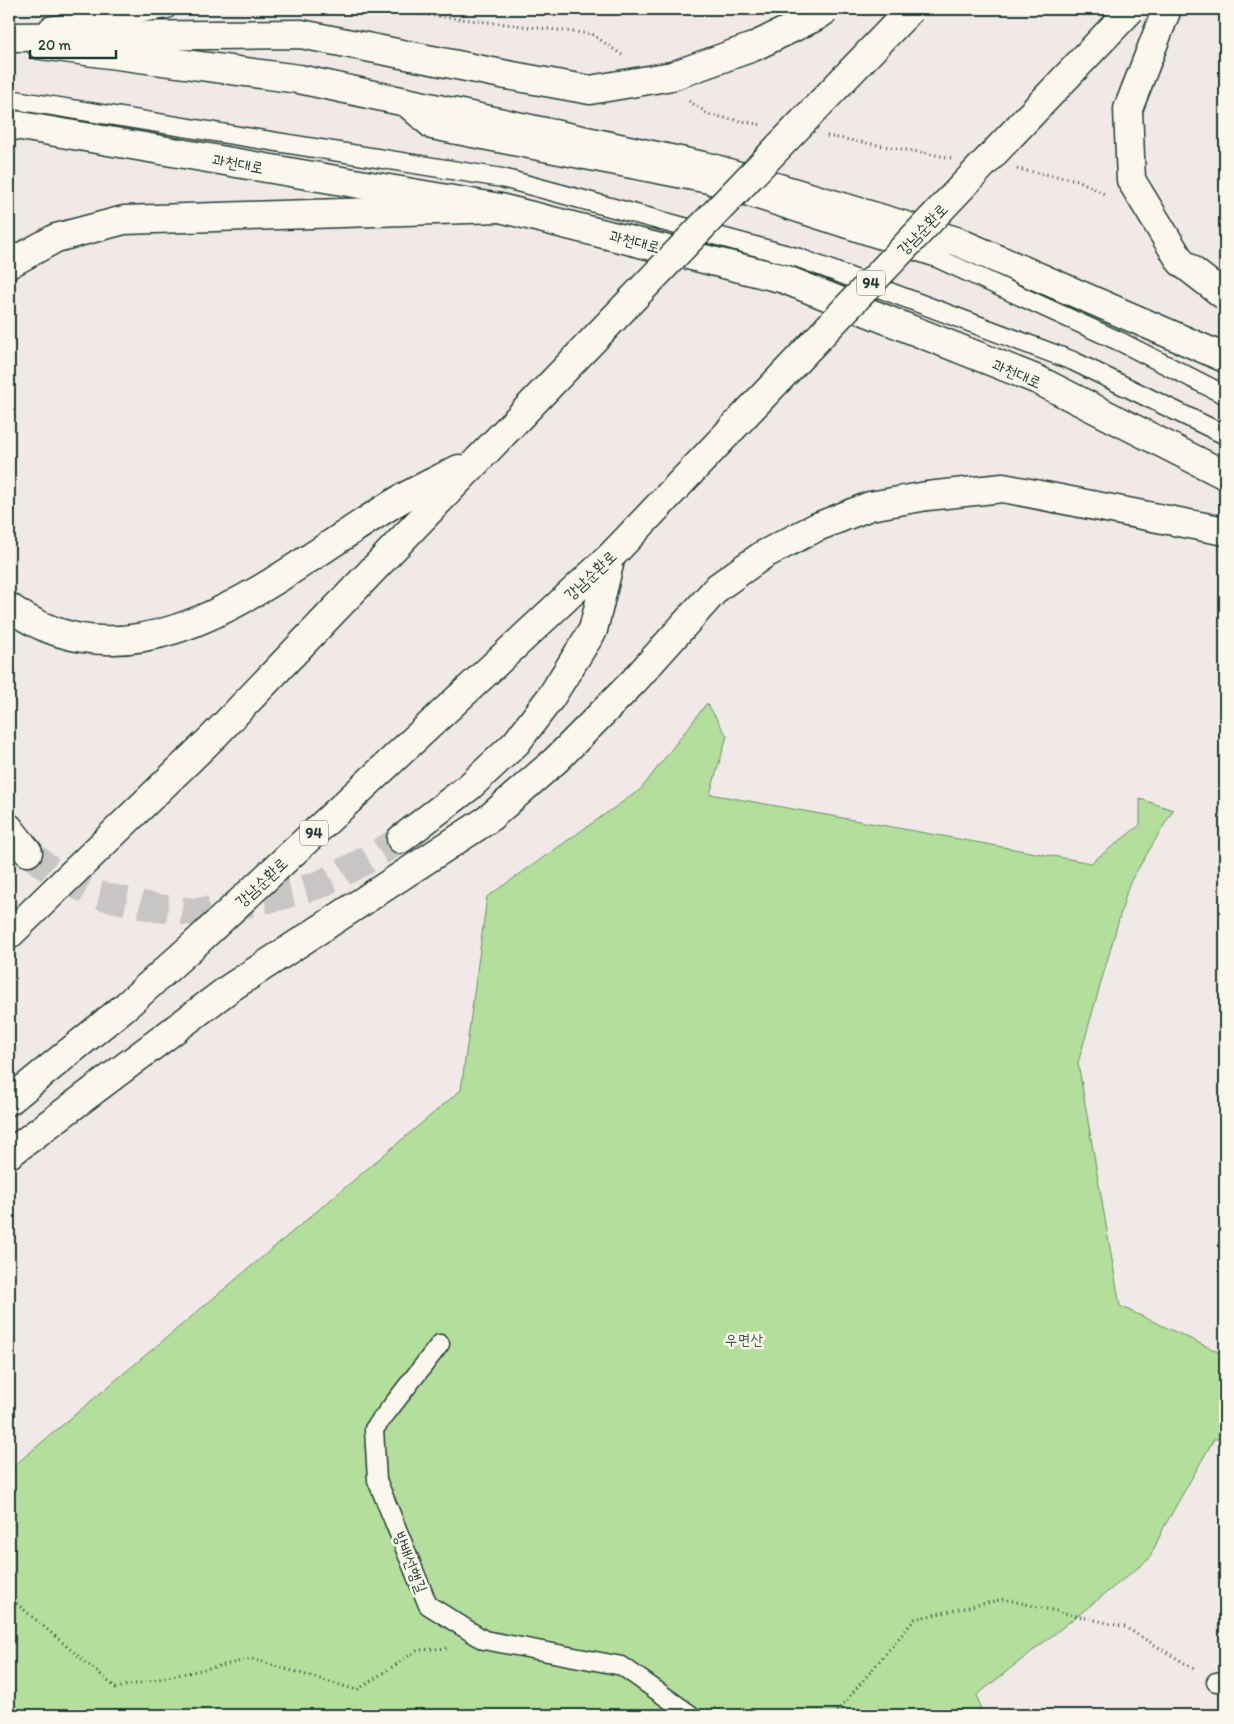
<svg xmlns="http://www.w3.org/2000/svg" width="1234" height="1724" font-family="Itim,'Poor Story',sans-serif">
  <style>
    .green { fill: #b4de9c; stroke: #6a8e68 }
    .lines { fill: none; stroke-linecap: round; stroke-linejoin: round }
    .highway-tunnel { stroke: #c7c6c4; stroke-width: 28; stroke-dasharray: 28 14; stroke-linecap: butt }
    .lane-casing { stroke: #1f3d34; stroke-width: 21 }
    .primary-casing { stroke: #1f3d34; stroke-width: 31 }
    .highway-casing { stroke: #1f3d34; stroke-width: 31 }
    .path { stroke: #1f3d34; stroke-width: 3; stroke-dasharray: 1 4; stroke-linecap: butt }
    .lane { stroke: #fbf7ec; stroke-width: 18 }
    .primary { stroke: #fbf7ec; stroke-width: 28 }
    .highway { stroke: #fbf7ec; stroke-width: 28 }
    .highway-bridge-casing { stroke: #1f3d34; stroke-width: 31; stroke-linecap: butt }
    .highway-bridge { stroke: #fbf7ec; stroke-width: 28 }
    .labels { text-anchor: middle; stroke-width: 5; stroke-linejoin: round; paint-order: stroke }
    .shield { fill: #fbf7ec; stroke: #61756b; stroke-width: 1 }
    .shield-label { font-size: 15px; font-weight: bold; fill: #1f3d34 }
    .street-label { font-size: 16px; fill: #1f3d34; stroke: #fbf7ec }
    .park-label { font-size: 16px; fill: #3d5d49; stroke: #fbf7ec }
  </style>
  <rect width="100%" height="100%" fill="#f1e8e8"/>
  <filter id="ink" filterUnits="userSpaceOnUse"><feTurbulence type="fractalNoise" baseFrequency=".02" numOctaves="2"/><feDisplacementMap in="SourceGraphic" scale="10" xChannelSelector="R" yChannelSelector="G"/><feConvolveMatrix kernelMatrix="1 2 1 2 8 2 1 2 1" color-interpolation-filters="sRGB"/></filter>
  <g filter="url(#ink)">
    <path class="green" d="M707,703L727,736L710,794L1091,863L1140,825V799L1173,810L1129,884L1078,1063L1120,1306L1225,1355V1439H1214L1164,1527L1149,1559L977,1695L982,1715H9V1470L461,1090L487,897L641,789Z"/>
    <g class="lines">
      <path class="highway-tunnel" d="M28,852L59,877L98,895L157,908L194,912L224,909L281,896L321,884L370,858L401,839"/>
      <g class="lane-casing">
        <path id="lane" d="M49,26L167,9
          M9,99L502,178L799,258L1073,361L1225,435
          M401,104L431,130L708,184L937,258L1123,343L1225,395
          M440,1344L374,1429L377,1480L428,1605L484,1640L622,1666L691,1715
          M1216,1682L1225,1681"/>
      </g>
      <g class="primary-casing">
        <path id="primary" d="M41,45L299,79L712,168L956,241L1225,358
          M9,124L500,208L784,279L1038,380L1225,475"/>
      </g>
      <g class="highway-casing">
        <path id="highway" d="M9,37L301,34L507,75
          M9,264L56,238L124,220L500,208
          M9,607C144,704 288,565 401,499C420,488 440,479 459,469
          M9,828L28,852
          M401,839L469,787L516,743L551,697L593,630L611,556
          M9,935L215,735L478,460
          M9,1101L127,1005L196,943L611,556
          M9,1154L230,988L487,820L556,760L634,681L718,587L763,555L817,527L870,506L927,496L1003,488L1225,531"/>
      </g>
      <path class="path" d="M374,9L592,34L622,55
        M689,101L710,115L762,125
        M827,136L952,158
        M1017,169L1078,180L1106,195
        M9,1597L116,1688L252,1659L357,1690L418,1650L450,1648
        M714,1708L731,1715
        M834,1715L915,1619L1004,1599L1125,1627L1196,1670"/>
      <use href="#lane" class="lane"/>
      <use href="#primary" class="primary"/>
      <use href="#highway" class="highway"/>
      <g class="highway-bridge-casing">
        <path id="highway-bridge" d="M1167,9L1128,109L1131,180L1181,262L1225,296
          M507,75L590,90L672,76L753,47L817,16L827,9
          M478,460L911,9
          M611,556L1131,9"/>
      </g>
      <use href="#highway-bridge" class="highway-bridge"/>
    </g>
  </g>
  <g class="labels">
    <g class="shield">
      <rect x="857" y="270.5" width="28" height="25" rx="4"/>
      <rect x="300" y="820.5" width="28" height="25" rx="4"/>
    </g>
    <g class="shield-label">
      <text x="871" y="288">94</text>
      <text x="314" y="838">94</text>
    </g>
    <g class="street-label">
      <text transform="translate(238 163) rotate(10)" y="6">과천대로</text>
      <text transform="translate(922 229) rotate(-46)" y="6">강남순환로</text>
      <text transform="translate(635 241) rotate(14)" y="6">과천대로</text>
      <text transform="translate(1017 373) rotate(23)" y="6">과천대로</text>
      <text transform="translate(590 575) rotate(-43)" y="6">강남순환로</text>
      <text transform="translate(261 882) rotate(-43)" y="6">강남순환로</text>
      <text transform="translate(411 1562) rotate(68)" y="6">방배선행길</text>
    </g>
    <g class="park-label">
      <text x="744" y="1345">우면산</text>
    </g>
  </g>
  <rect width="1234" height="1724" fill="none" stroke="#fbf7ec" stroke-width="30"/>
  <rect x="15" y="15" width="1204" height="1694" fill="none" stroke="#1f3d34" stroke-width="2" filter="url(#ink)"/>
  <path d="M30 50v8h86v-8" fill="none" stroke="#1f3d34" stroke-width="2.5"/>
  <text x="38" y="50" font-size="15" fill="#1f3d34" stroke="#fbf7ec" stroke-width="4" paint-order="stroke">20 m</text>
</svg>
